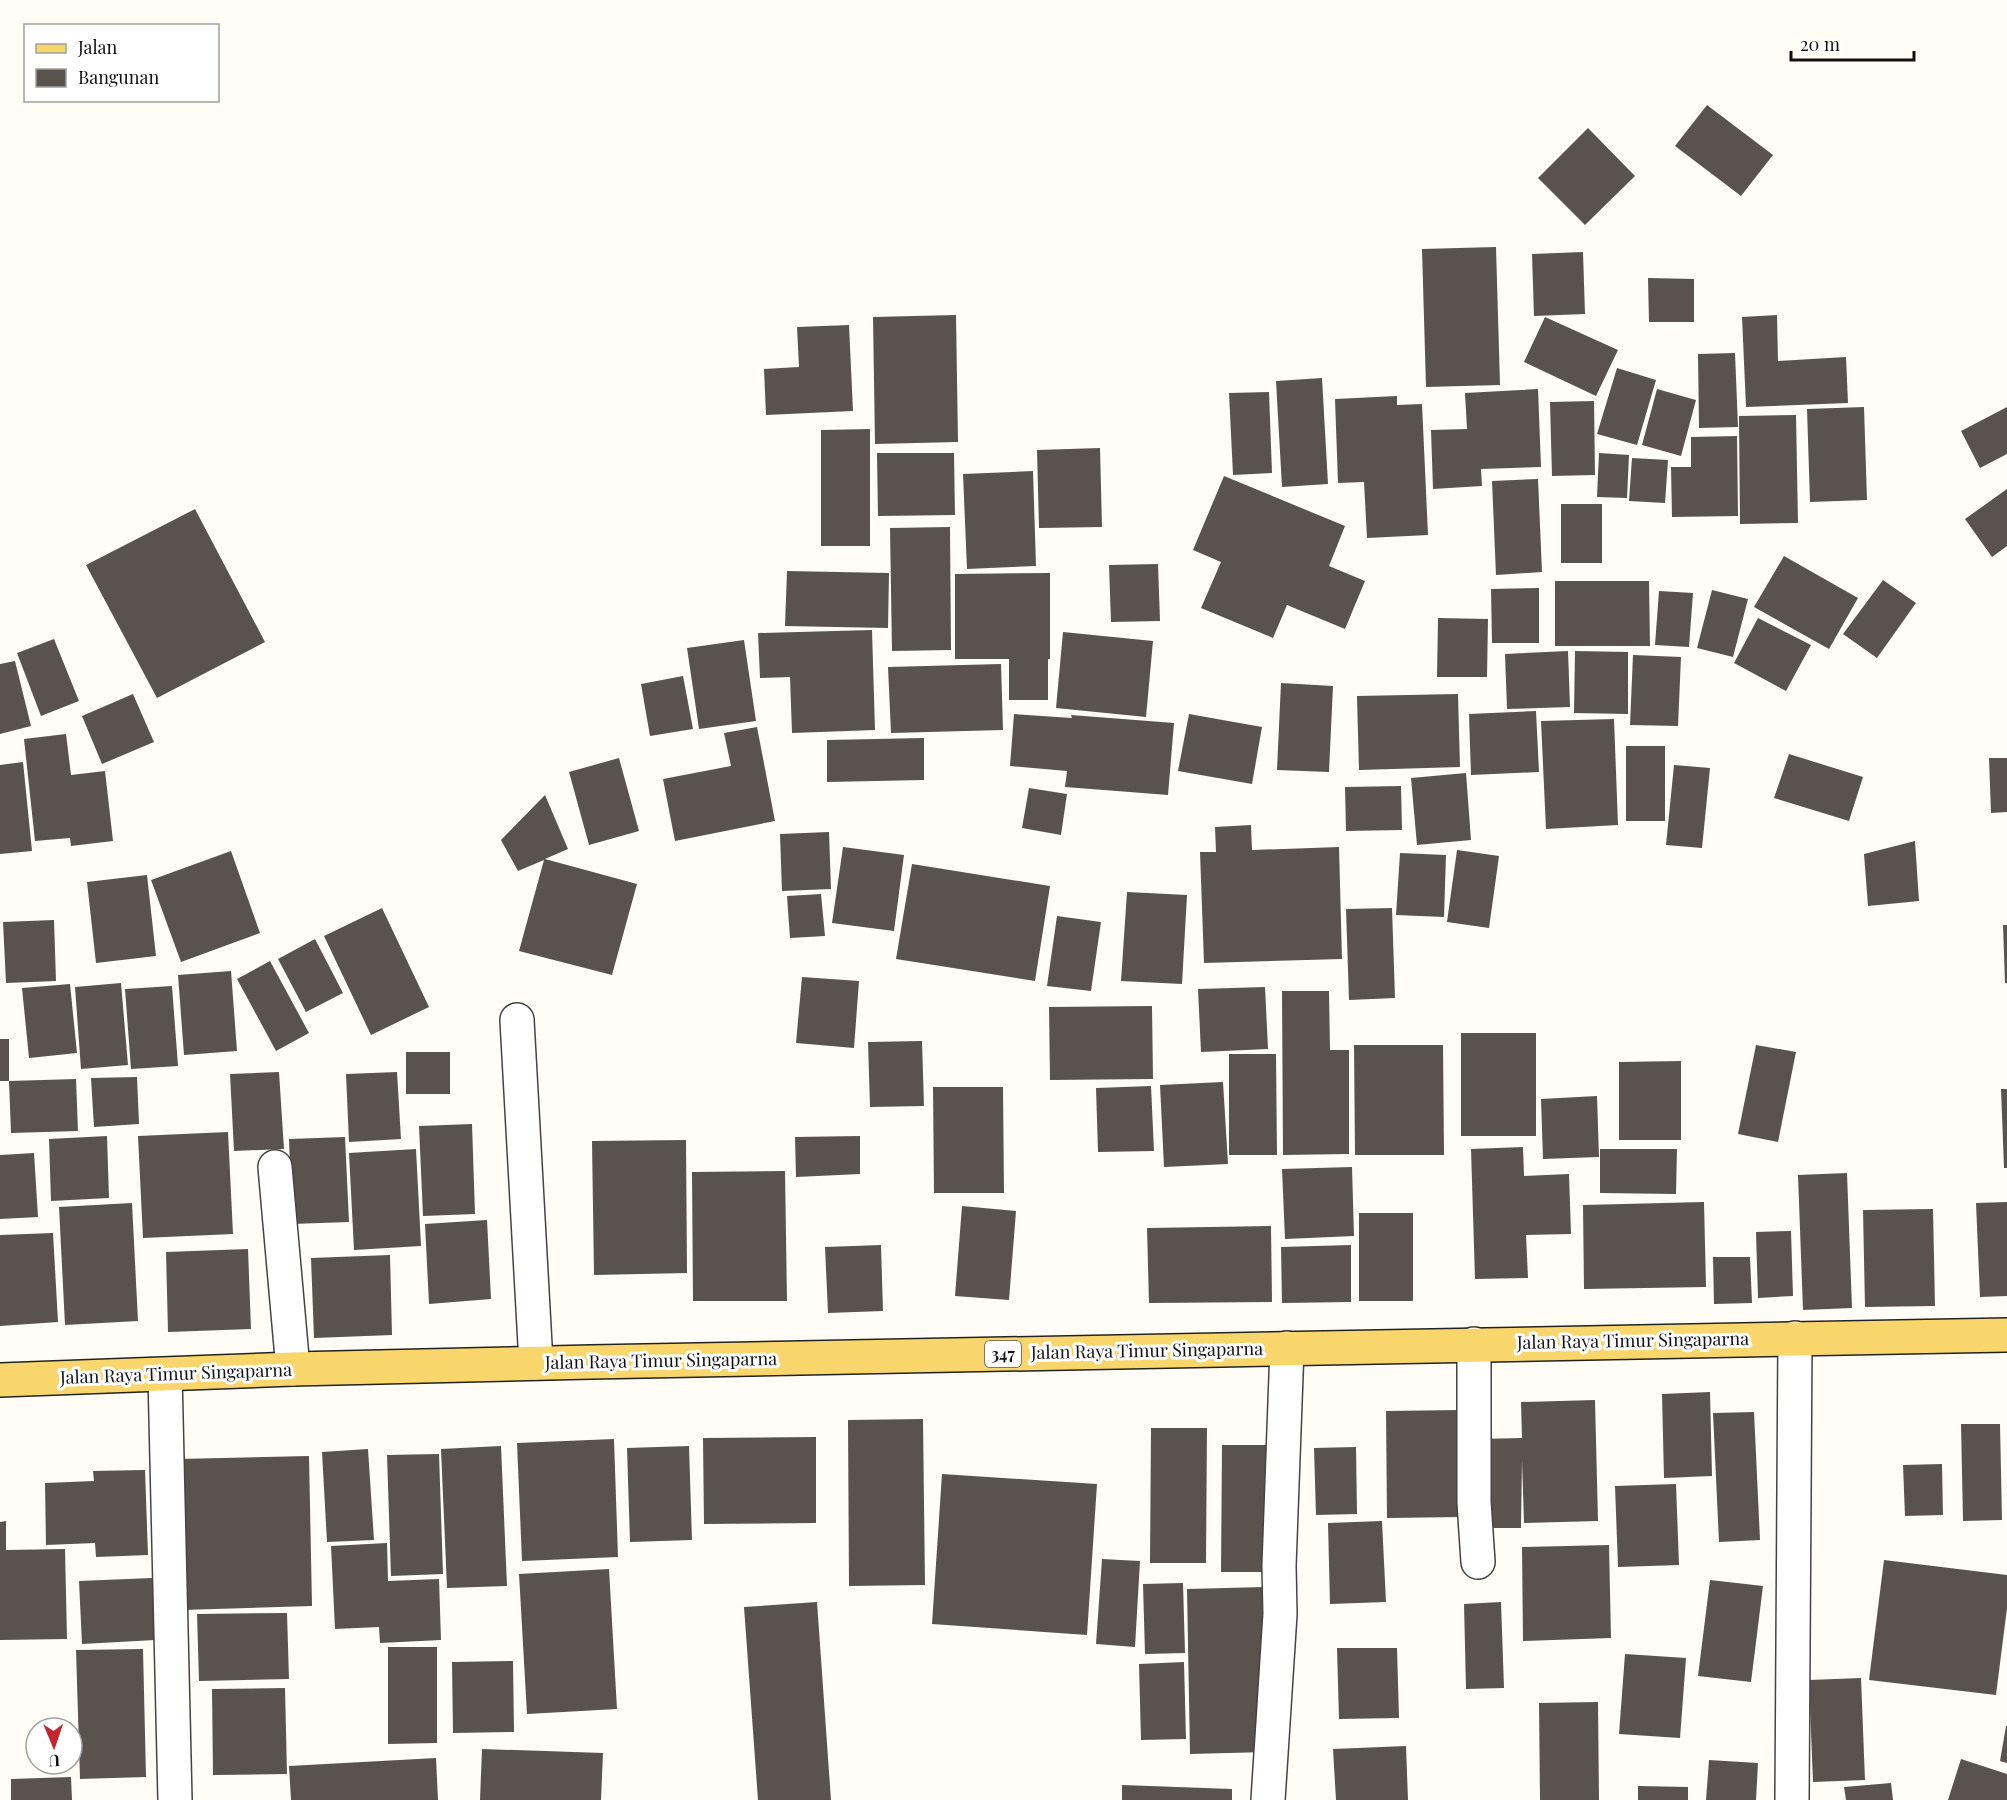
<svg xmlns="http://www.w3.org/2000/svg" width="2007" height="1800" font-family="'Playfair Display',serif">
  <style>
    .building { fill: #5a524d }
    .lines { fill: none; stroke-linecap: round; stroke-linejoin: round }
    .street-casing { stroke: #444; stroke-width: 36 }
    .primary-casing { stroke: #222; stroke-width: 36 }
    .street { stroke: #fff; stroke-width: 33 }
    .primary { stroke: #f9d66b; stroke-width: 33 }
    .labels { text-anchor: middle; stroke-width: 6; stroke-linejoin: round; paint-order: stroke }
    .shield { fill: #fff; stroke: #585858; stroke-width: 1.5 }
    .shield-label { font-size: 16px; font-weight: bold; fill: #111 }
    .street-label { font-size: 18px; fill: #111; stroke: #fff }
  </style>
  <rect width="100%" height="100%" fill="#fffdf5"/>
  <path class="building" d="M1707,105L1773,155L1741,196L1675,146Z
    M1588,128L1635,176L1585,225L1538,178Z
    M1496,247L1500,385L1426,387L1422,249Z
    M1583,252L1585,314L1534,316L1532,254Z
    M1648,278L1694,279V322H1649Z
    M956,315L958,442L875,444L873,317Z
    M1777,315L1778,361L1846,357L1848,403L1746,407L1742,317Z
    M1545,317L1618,350L1596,396L1524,362Z
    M849,325L853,411L766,415L764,369L799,367L797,327Z
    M1735,353L1738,427L1699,428L1698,354Z
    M1617,368L1656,380L1637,445L1597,434Z
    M1322,378L1328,484L1282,487L1276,381Z
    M1538,389L1541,467L1481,469L1482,486L1433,489L1431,430L1467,429L1465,393Z
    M1657,389L1696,400L1681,456L1642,445Z
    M1269,392L1272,473L1233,475L1229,393Z
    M1397,396V405L1422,404L1428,535L1367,538L1364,482L1338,483L1335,399Z
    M1594,401L1595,475L1552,476L1550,402Z
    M1864,407L1867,500L1810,502L1807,409Z
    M2007,407V454L1980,468L1961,431Z
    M1796,415L1798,523L1740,524L1739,416Z
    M870,429V546H821V430Z
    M1737,436L1738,516L1672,517L1671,467H1691V437Z
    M1100,448L1102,527L1039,528L1037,450Z
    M877,453H954L955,515L878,516Z
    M1599,453L1629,455L1627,498L1597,497Z
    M1632,458L1668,460L1665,503L1629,501Z
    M1033,471L1036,566L967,569L963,474Z
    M1224,476L1345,526L1329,566L1365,581L1345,629L1287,605L1273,638L1201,608L1221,562L1193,550Z
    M1538,479L1542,572L1496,575L1492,481Z
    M2007,489V546L1992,557L1965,519Z
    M1561,504H1602V563H1561Z
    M195,509L265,642L157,698L86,565Z
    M950,527L951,650L892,651L890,528Z
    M1784,556L1858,598L1829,649L1754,607Z
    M1158,564L1160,621L1111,622L1109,565Z
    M787,571L889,573L888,628L785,626Z
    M1050,573V659H1048V700H1009V659H955V574Z
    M1883,580L1916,603L1877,658L1843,634Z
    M1555,581H1649L1650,646H1555Z
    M1539,588V643H1492L1491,589Z
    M1712,590L1748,599L1733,657L1697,648Z
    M1659,591L1693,593L1689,647L1655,645Z
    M1438,618L1488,619L1487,677H1437Z
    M1758,618L1811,645L1786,691L1734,663Z
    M872,630L875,730L792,733L790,677L760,678L758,633Z
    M1063,632L1153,641L1146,717L1056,708Z
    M54,639L79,701L41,716L17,653Z
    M744,640L756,721L699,729L687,648Z
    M1568,651L1570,707L1507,709L1505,654Z
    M1575,651L1628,652V714L1574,713Z
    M1633,655L1681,657L1678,726L1630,725Z
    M15,661L31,726L0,734V664Z
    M1001,664L1003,730L891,733L888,667Z
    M683,676L693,729L650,736L641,684Z
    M1281,683L1333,686L1329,772L1277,770Z
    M133,694L154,742L102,764L82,716Z
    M1458,694L1460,767L1359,770L1357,696Z
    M1536,711L1539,772L1471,775L1469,714Z
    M1014,714L1072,718L1071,715L1174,723L1168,795L1065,787L1067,771L1010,766Z
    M1189,714L1262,727L1252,784L1178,771Z
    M1614,719L1618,825L1546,829L1541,721Z
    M757,727L775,821L675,841L663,779L731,766L724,733Z
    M66,734L71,775L105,771L113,841L71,846L70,838L35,841L24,739Z
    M924,738V780L827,782V740Z
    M1626,746H1665V821H1626Z
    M1789,754L1863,777L1849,821L1774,798Z
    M619,758L639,831L589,845L569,772Z
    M1989,758H2007V812L1991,813Z
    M23,762L32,851L0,854V765Z
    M1674,765L1710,768L1702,848L1666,845Z
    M1466,773L1471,840L1417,845L1411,778Z
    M1401,786L1402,830L1346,831L1345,787Z
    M1029,788L1067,794L1061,835L1022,828Z
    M545,795L568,849L545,859L637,884L612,975L519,951L544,860L518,871L501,840Z
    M1251,825L1252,850L1339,847L1342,959L1204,963L1200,852H1216L1215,827Z
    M829,832L831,889L782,891L780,834Z
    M1915,841L1919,901L1868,906L1864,854Z
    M843,847L904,855L894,931L832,923Z
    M1457,850L1499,856L1489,928L1447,922Z
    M231,851L260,933L181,962L151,880Z
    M1400,853L1446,855L1444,917L1396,915Z
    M912,864L1050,886L1035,981L896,959Z
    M147,875L156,956L96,963L87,882Z
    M1127,892L1187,895L1182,984L1121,981Z
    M821,894L825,936L790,938L787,896Z
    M382,908L429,1007L371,1035L324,936Z
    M1392,908L1395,998L1349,1000L1346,909Z
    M1057,916L1101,922L1091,991L1047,986Z
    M54,920L56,981L6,983L3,922Z
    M2003,925H2007V983H2005Z
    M315,939L343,993L306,1012L278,959Z
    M270,961L309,1033L276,1051L237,979Z
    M231,971L237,1051L184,1055L178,975Z
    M802,977L859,981L854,1048L796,1043Z
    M121,983L128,1065L81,1069L75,987Z
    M70,984L77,1053L29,1058L22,988Z
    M172,986L178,1066L131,1069L125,989Z
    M1265,987L1268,1049L1201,1052L1198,989Z
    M1282,991H1329L1330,1050H1349V1154L1283,1155Z
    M1152,1006L1153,1079L1050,1080L1049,1007Z
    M1461,1033H1536V1136H1461Z
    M0,1039H9V1081L76,1079L78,1131L11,1133L9,1081H0Z
    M922,1041L924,1106L870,1107L868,1042Z
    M1354,1045H1443L1444,1155H1355Z
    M1756,1045L1796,1052L1778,1142L1738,1134Z
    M406,1052H450V1094H406Z
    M1229,1054H1276L1277,1155H1229Z
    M1681,1061V1140H1619V1062Z
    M279,1072L284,1149L234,1151L230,1074Z
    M397,1072L401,1139L349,1142L346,1074Z
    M137,1077L139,1124L94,1127L91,1078Z
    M1223,1082L1228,1164L1164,1167L1160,1085Z
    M1151,1086L1154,1151L1098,1152L1096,1088Z
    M933,1087H1003L1004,1193H934Z
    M2001,1089H2007V1168H2004Z
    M1597,1096L1599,1157L1543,1159L1541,1099Z
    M472,1124L475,1214L423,1216L419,1126Z
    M228,1132L233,1234L143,1238L138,1136Z
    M107,1136L109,1198L51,1201L49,1139Z
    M860,1136V1174L796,1177L795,1137Z
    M345,1137L349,1222L292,1224L289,1139Z
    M686,1140L687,1273L594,1275L592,1141Z
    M1523,1147L1524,1176L1569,1174L1571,1234L1526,1235L1528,1278L1475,1279L1471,1149Z
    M416,1149L421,1246L354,1250L349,1153Z
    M1600,1149H1677L1676,1194L1600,1193Z
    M34,1153L38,1217L0,1219V1155Z
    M1352,1167L1354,1236L1285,1239L1282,1169Z
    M785,1171L787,1301H693L692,1172Z
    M1847,1173L1852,1308L1803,1310L1798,1175Z
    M1704,1202L1706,1287L1584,1289L1583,1205Z
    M2007,1202V1296L1980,1297L1976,1203Z
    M132,1203L138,1321L65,1325L59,1207Z
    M962,1206L1016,1211L1009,1300L955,1296Z
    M1933,1209L1935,1306L1865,1307L1863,1210Z
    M1359,1213H1413V1301H1359Z
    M487,1220L491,1299L429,1304L425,1224Z
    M1271,1226L1272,1302L1149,1303L1147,1228Z
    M1791,1231L1793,1296L1758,1298L1756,1232Z
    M53,1233L58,1322L0,1326V1235Z
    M881,1245L883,1311L828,1313L825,1247Z
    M1351,1245V1302L1282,1303L1281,1247Z
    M248,1249L251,1329L168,1332L166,1252Z
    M390,1255L392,1335L314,1338L311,1258Z
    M1713,1257H1750L1752,1303L1714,1304Z
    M1710,1392L1712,1476L1664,1478L1662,1394Z
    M1595,1400L1598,1521L1524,1523L1522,1460L1521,1528H1476L1477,1439L1522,1438L1521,1402Z
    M1461,1410L1462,1517L1387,1518L1386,1411Z
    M1754,1412L1760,1540L1719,1542L1713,1413Z
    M923,1419L925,1585L849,1586L848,1420Z
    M1961,1424H2000L2002,1520L1963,1521Z
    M1151,1428H1207L1206,1563H1150Z
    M816,1437V1523L704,1524L703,1438Z
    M614,1439L618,1557L522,1561L517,1443Z
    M1222,1445H1268L1266,1572H1221Z
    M501,1446L507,1586L447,1588L441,1449Z
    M689,1446L692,1540L630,1542L627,1448Z
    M1356,1447L1357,1514L1316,1515L1314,1448Z
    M368,1449L374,1540L327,1542L322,1452Z
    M439,1454L443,1574L391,1576L387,1455Z
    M309,1456L312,1606L182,1610L178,1459Z
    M1942,1464L1943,1515L1905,1516L1903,1465Z
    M145,1470L148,1555L96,1557L95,1543L46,1545L45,1483L94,1481L93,1471Z
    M942,1474L1097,1484L1087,1635L932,1624Z
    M1676,1484L1679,1565L1618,1567L1615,1486Z
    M6,1521V1550L65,1549L67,1639L0,1640V1522Z
    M1382,1521L1386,1602L1330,1604L1328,1523Z
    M387,1543L388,1581L439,1579L441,1640L380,1643L379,1627L335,1629L331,1546Z
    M1609,1545L1611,1638L1523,1641L1522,1547Z
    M1102,1559L1140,1561L1135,1647L1096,1644Z
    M1884,1560L2007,1575V1608L1996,1695L1869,1680Z
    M609,1569L617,1709L527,1714L519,1574Z
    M152,1578L155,1640L82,1644L79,1581Z
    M1710,1580L1763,1586L1751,1682L1698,1676Z
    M1183,1583L1185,1653L1145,1654L1143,1584Z
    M1264,1587L1267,1752L1190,1754L1187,1589Z
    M817,1602L831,1800H758L744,1607Z
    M1501,1602L1504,1688L1466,1689L1464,1604Z
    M287,1613L289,1679L199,1681L197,1614Z
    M388,1647H437V1743L388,1744Z
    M1337,1648H1397L1399,1718L1339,1719Z
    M143,1649L146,1777L80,1779L76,1650Z
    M1625,1654L1686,1658L1680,1738L1619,1734Z
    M513,1661L514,1732L453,1733L452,1662Z
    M1184,1662L1186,1739L1141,1740L1139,1664Z
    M1861,1678L1865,1780L1813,1782L1809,1680Z
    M285,1688L287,1774L213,1775L212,1689Z
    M1598,1702L1599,1800H1540L1539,1703Z
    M2006,1726H2007V1763L2000,1761Z
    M1406,1746L1408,1800H1336L1333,1749Z
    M482,1749L603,1753L601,1800H480Z
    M436,1758L438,1800H291L289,1766Z
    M1961,1759L2007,1774V1800H1948Z
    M1709,1760L1758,1763L1756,1800H1706Z
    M71,1777L72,1800H11V1779Z
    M1891,1783L1893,1800H1846L1844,1787Z
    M1122,1785L1232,1789V1800H1122Z
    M1638,1786L1688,1787V1800H1638Z"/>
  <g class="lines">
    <g class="street-casing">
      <path id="street" d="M517,1020L536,1363
        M275,1167L293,1369
        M1474,1344V1502L1478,1562
        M165,1375L175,1800
        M1268,1800L1280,1614L1279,1566L1287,1348
        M1792,1800L1795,1338"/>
    </g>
    <g class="primary-casing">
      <path id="primary" d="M0,1380L293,1369L591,1362L2007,1335"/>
    </g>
    <use href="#street" class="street"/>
    <use href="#primary" class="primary"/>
  </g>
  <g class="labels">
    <rect class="shield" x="985" y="1341" width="36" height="26" rx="4.5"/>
    <g class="shield-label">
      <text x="1003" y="1360">347</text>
    </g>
    <g class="street-label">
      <text transform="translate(1633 1341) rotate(-1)" y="6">Jalan Raya Timur Singaparna</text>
      <text transform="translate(1147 1351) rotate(-1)" y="6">Jalan Raya Timur Singaparna</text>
      <text transform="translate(661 1361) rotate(-1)" y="6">Jalan Raya Timur Singaparna</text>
      <text transform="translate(176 1374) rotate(-2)" y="6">Jalan Raya Timur Singaparna</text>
    </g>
  </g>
  <rect x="24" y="24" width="195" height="78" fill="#ffffff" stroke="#a0a0a0" stroke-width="1.5"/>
  <rect x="36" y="44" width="30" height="9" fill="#f9d66b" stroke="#a0a0a0" stroke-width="1.5"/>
  <text x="78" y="54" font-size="18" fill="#111111">Jalan</text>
  <rect x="36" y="69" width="30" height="18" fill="#5a524d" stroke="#a0a0a0" stroke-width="1.5"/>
  <text x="78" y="84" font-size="18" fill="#111111">Bangunan</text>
  <g transform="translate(54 1746) rotate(178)"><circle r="28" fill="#ffffff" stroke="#a0a0a0" stroke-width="1.5"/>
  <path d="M0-4.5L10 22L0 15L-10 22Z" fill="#c4262e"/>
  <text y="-9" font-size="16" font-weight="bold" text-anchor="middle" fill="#111111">U</text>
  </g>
  <path d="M1791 51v9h123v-9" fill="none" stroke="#111111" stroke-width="3"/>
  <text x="1800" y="51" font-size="18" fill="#111111" stroke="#ffffff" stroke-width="4.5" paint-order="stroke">20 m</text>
</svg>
